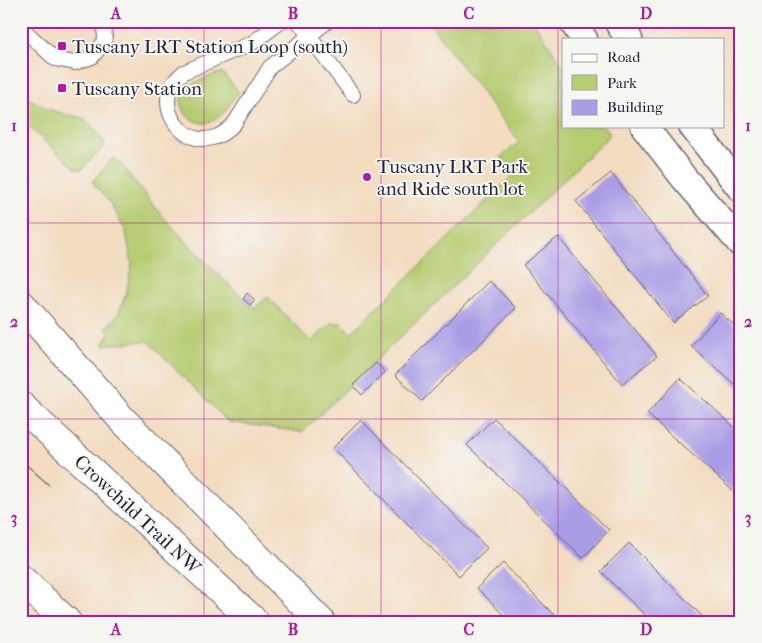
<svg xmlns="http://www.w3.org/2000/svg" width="762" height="643" font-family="'IM FELL French Canon',serif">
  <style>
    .green { fill: #b5cc71; stroke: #6c7756 }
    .building { fill: #aa9de6 }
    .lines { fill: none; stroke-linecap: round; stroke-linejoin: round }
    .lane-casing { stroke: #6b636a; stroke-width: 16 }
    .street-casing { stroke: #6b636a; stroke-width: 29 }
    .highway-casing { stroke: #6b636a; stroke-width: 30 }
    .lane { stroke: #fff; stroke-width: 14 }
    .street { stroke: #fff; stroke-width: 26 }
    .highway { stroke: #fff; stroke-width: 28 }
    .tram { stroke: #22223b; stroke-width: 1 }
    .grid { fill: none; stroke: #b5179e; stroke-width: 1; stroke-opacity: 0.55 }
    .poi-dot { fill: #b5179e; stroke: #f6f6f2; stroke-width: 2 }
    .labels { text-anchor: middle; stroke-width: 4; stroke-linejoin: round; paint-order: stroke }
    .poi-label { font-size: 19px; fill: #22223b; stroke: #f6f6f2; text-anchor: start }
    .street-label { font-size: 19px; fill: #22223b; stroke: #f6f6f2 }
    .neatline { fill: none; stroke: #b5179e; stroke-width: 2 }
    .grid-label { font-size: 16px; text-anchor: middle; font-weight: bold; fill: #b5179e }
  </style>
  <rect width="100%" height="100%" fill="#f6f6f2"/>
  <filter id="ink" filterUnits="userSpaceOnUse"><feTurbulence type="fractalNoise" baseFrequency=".02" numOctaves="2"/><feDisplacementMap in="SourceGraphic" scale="10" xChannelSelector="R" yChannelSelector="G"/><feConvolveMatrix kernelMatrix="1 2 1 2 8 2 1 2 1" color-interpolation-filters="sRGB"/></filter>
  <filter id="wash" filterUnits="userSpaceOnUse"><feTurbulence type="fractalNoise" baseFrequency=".0096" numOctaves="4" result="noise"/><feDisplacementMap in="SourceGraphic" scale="20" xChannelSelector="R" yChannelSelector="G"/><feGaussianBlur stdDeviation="1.12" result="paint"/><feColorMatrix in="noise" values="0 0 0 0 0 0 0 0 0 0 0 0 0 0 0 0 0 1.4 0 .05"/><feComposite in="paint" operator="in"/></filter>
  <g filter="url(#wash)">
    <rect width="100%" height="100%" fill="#f3dcc0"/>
    <path class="green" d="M428,21H533L563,66V126H605L610,135L302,432L228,422L148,341L103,345L110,333L106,328L118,314L126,294L132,264L126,232L110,203L95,186L93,181L112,159H117C137,184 156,210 178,233C202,259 228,284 254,308L268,297L311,342L331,323H341L351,333L515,173L501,157L519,142Z
      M222,72L239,92C231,101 224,116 213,121C193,130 173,107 184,92C193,81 209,77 222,72Z
      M21,94L48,109L67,115L83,118L96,130L105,143L102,149L82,169H76L21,120Z"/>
    <g id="blocks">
      <path class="building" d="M611,173L708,296L673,323L576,201Z
        M558,237L657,356L622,384L523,265Z
        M489,281L516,308L422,401L395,375Z
        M247,293L255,300L250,305L243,299Z
        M720,313L741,331V390L691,346Z
        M376,363L385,372L362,395L353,385Z
        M680,378L741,433V498L647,414Z
        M494,418L609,530L583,558L467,445Z
        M361,420L487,548L459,576L333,448Z
        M629,543L708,622H652L615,586L601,571Z
        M503,563L532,593L561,622H510L492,603L477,588Z"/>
    </g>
  </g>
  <g filter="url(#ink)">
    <use href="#blocks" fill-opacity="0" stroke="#6b636a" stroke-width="1"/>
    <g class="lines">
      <g class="lane-casing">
        <path id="lane" d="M282,21L252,43L184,72C178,77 173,82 170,89C160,118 189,149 218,136C225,133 229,129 234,124L270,67L328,21
          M298,21L353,95
          M21,27L55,59L75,63L92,57L105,41L104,23L103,21"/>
      </g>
      <g class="street-casing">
        <path id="street" d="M572,21L584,39
          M617,21L629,39
          M644,126L684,178L741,244
          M692,126L741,189"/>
      </g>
      <g class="highway-casing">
        <path id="highway" d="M21,304L120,417L321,622
          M21,406L255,622
          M21,579L67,622"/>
      </g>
      <use href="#lane" class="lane"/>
      <use href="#street" class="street"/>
      <use href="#highway" class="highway"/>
      <path class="tram" d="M21,460L49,485"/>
    </g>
  </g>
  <path class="grid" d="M204,21V622M381,21V622M558,21V622M21,223H741M21,419H741"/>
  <g class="poi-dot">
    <rect x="57" y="41" width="10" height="10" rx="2.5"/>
    <rect x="57" y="83" width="10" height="10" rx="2.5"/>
    <circle cx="367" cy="177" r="5"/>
  </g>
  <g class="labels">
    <g class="poi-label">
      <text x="72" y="53">Tuscany LRT Station Loop (south)</text>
      <text x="72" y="95">Tuscany Station</text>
      <text x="377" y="173">Tuscany LRT Park<tspan x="377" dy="22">and Ride south lot</tspan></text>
    </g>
    <g class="street-label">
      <text transform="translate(138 514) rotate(43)" y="7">Crowchild Trail NW</text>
    </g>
  </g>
  <rect width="762" height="643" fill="none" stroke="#f6f6f2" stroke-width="55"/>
  <rect x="562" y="38" width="162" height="90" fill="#f6f6f2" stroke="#a1a1a9"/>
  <rect x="572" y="54" width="25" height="8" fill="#ffffff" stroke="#a1a1a9"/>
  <text x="607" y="62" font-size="15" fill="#22223b">Road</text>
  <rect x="572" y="75" width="25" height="15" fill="#b5cc71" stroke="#a1a1a9"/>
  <text x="607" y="88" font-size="15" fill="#22223b">Park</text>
  <rect x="572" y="100" width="25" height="15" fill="#aa9de6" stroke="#a1a1a9"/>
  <text x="607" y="112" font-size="15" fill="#22223b">Building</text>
  <rect x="28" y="28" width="706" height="588" class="neatline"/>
  <g class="grid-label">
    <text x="116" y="19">A</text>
    <text x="293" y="19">B</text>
    <text x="469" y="19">C</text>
    <text x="646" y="19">D</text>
    <text x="14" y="131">1</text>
    <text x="748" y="131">1</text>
    <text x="14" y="327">2</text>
    <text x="748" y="327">2</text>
    <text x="14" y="523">3</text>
    <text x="748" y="523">3</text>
    <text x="116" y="635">A</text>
    <text x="293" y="635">B</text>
    <text x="469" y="635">C</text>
    <text x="646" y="635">D</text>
  </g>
</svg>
